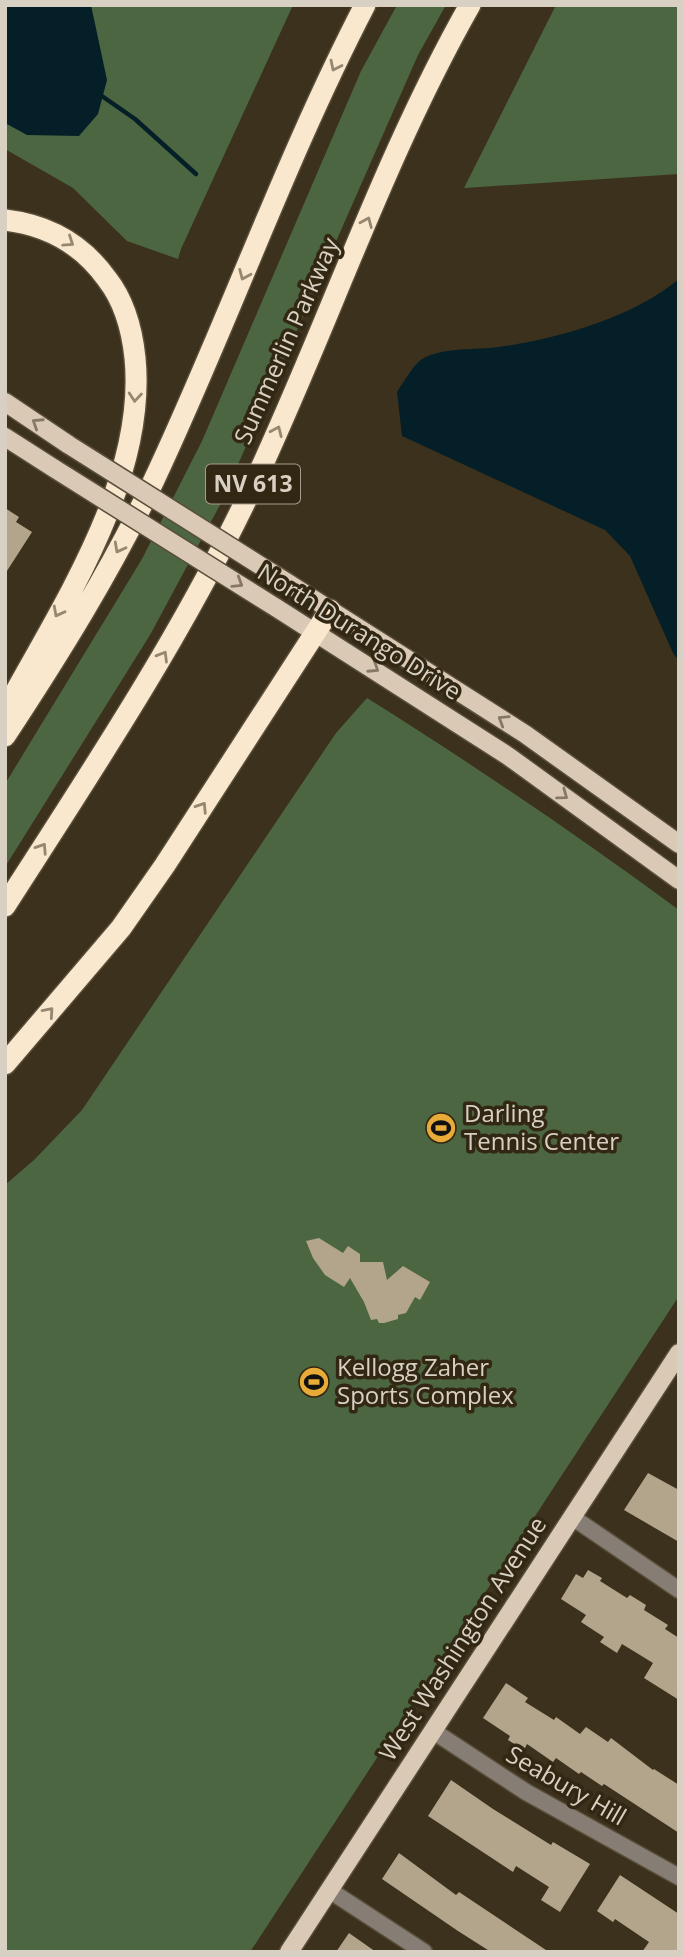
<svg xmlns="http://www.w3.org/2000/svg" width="684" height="1957" font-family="'Open Sans',sans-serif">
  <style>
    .green { fill: #4c6642 }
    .water { fill: #051f28 }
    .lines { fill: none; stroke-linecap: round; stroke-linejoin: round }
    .stream { stroke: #051f28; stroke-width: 4.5 }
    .building { fill: #b2a58c }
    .minor-casing { stroke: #584e3a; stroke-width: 19 }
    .major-casing { stroke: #584e3a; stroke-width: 21 }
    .highway-casing { stroke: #584e3a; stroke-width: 24 }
    .minor { stroke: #867e74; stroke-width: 16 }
    .major { stroke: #d9c9b5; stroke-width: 18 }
    .highway { stroke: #f9e7ce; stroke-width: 21 }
    .major-bridge-casing { stroke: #584e3a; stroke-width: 21; stroke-linecap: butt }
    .major-bridge { stroke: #d9c9b5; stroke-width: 18 }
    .oneway { stroke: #968770 }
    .oneway2 { stroke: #867864 }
    .labels { text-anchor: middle; stroke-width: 7; stroke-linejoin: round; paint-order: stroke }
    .shield { fill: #322712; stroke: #a69d8e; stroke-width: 2 }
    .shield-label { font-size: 23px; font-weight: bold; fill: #d7d0c3 }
    .street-label { font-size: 24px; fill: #d7d0c3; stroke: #322712 }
    .poi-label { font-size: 24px; fill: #d7d0c3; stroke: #322712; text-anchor: start }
  </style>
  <rect width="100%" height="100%" fill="#3c311c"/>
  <path class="green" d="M5,5H293L181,249L178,259L127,241L73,188L5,149Z
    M397,5H446L418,55L221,503L150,635L5,867V784L142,559L202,441L361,71Z
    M556,5H679V174L464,188Z
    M367,698C474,765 577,835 679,910V1296L250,1952H5V1185L34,1160L82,1110L336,733Z"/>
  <path class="water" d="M5,5H91L107,80L98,114L79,136L27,135L5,123Z
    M679,279V661L673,653L630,556L605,530L402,436L397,392C404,382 414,363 424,358C445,347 476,350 499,347C557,339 634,317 679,279Z"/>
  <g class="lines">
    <path class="stream" d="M99,94L135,119L196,174"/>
  </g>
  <path class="building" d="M5,508L19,517L16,522L32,532L5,574Z
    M319,1238L343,1253L348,1246L360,1254V1262H383L387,1280L403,1266L430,1282L420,1300L415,1297L406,1313L398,1315V1319L384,1323H379L377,1319L371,1320L364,1302L350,1278L344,1287L325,1275L313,1258L306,1241Z
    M648,1473L679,1490V1542L624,1510Z
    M588,1570L602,1578L600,1581L627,1598L630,1595L646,1605L644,1610L668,1625L665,1629L679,1638V1700L644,1678L653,1663L622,1644L617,1653L600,1642L604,1637L581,1622L586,1615L561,1599L576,1574L583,1578Z
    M506,1683L528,1698L525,1702L554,1720L556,1717L580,1734L586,1727L608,1742L611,1738L653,1770L654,1769L679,1785V1833L604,1784L602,1786L581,1772L579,1774L556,1758L553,1762L527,1744L524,1750L508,1740L510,1736L483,1718Z
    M451,1780L493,1809L551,1845L553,1842L590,1864L560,1912L541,1900L549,1887L516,1866L513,1872L428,1816Z
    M399,1853L456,1895L459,1892L549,1952H491L458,1931L382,1879Z
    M620,1875L679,1914V1952H642L649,1942L615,1919L613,1922L597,1911Z
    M349,1933L376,1952H336Z"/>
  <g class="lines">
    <g class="minor-casing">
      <path id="minor" d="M572,1517L679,1590
        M433,1731L526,1792L679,1877
        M329,1890L424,1952"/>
    </g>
    <g class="major-casing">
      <path id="major" d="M5,402L69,445
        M5,437L55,469
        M288,583L525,734L679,844
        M275,607L508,756L679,880
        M289,1952L679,1353"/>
    </g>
    <g class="highway-casing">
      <path id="highway" d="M5,220C48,225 82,244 107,279C125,302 132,329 135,358C147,481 61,607 5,711
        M5,736C59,654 112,569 154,480C228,323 285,159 365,5
        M5,906C91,772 179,640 248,496C325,335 381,162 470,5
        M5,1064L121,928L165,865L330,610"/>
    </g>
    <use href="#minor" class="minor"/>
    <use href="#major" class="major"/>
    <use href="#highway" class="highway"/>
    <g class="major-bridge-casing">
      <path id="major-bridge" d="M69,445L288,583
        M55,469L275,607"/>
    </g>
    <use href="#major-bridge" class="major-bridge"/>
  </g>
  <defs><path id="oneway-chevron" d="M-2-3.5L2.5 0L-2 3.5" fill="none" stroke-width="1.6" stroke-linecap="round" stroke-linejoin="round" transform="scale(1.75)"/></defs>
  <g class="oneway">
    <use href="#oneway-chevron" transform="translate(335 66) rotate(116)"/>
    <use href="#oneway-chevron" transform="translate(367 222) rotate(-67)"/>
    <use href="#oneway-chevron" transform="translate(69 242) rotate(34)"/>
    <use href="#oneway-chevron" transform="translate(244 275) rotate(113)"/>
    <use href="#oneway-chevron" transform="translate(135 397) rotate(95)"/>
    <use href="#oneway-chevron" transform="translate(277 431) rotate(-66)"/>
    <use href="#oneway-chevron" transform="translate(119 548) rotate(118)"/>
    <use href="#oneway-chevron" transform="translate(58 612) rotate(118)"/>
    <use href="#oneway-chevron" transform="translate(163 656) rotate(-59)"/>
    <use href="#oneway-chevron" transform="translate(202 807) rotate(-57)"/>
    <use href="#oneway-chevron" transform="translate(42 848) rotate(-57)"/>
    <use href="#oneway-chevron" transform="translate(49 1012) rotate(-49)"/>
  </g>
  <g class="oneway2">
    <use href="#oneway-chevron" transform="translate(37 423) rotate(-147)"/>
    <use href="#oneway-chevron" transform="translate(238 583) rotate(32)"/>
    <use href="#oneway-chevron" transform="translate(374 668) rotate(33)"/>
    <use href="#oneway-chevron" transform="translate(503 720) rotate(-148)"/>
    <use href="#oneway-chevron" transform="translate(563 795) rotate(36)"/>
  </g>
  <defs>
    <g id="stadium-disc" transform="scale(1.575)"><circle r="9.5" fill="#e9ab38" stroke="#322712"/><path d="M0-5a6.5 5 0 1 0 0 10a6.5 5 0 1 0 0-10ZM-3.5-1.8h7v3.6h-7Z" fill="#111"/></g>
  </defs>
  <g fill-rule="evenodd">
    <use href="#stadium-disc" x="441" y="1128"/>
    <use href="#stadium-disc" x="314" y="1382"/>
  </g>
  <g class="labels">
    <rect class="shield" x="206" y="464.5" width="94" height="39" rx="5"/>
    <g class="shield-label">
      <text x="253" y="492">NV 613</text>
    </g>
    <g class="street-label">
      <text transform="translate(287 341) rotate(-66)" y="8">Summerlin Parkway</text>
      <text transform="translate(359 632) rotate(32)" y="8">North Durango Drive</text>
      <text transform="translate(463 1639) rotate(-57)" y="8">West Washington Avenue</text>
      <text transform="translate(566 1786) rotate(30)" y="8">Seabury Hill</text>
    </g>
    <g class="poi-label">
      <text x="464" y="1122">Darling<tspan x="464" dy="28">Tennis Center</tspan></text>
      <text x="337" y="1376">Kellogg Zaher<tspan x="337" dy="28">Sports Complex</tspan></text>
    </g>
  </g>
  <rect width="684" height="1957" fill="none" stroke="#d7d0c3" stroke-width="14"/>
</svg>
